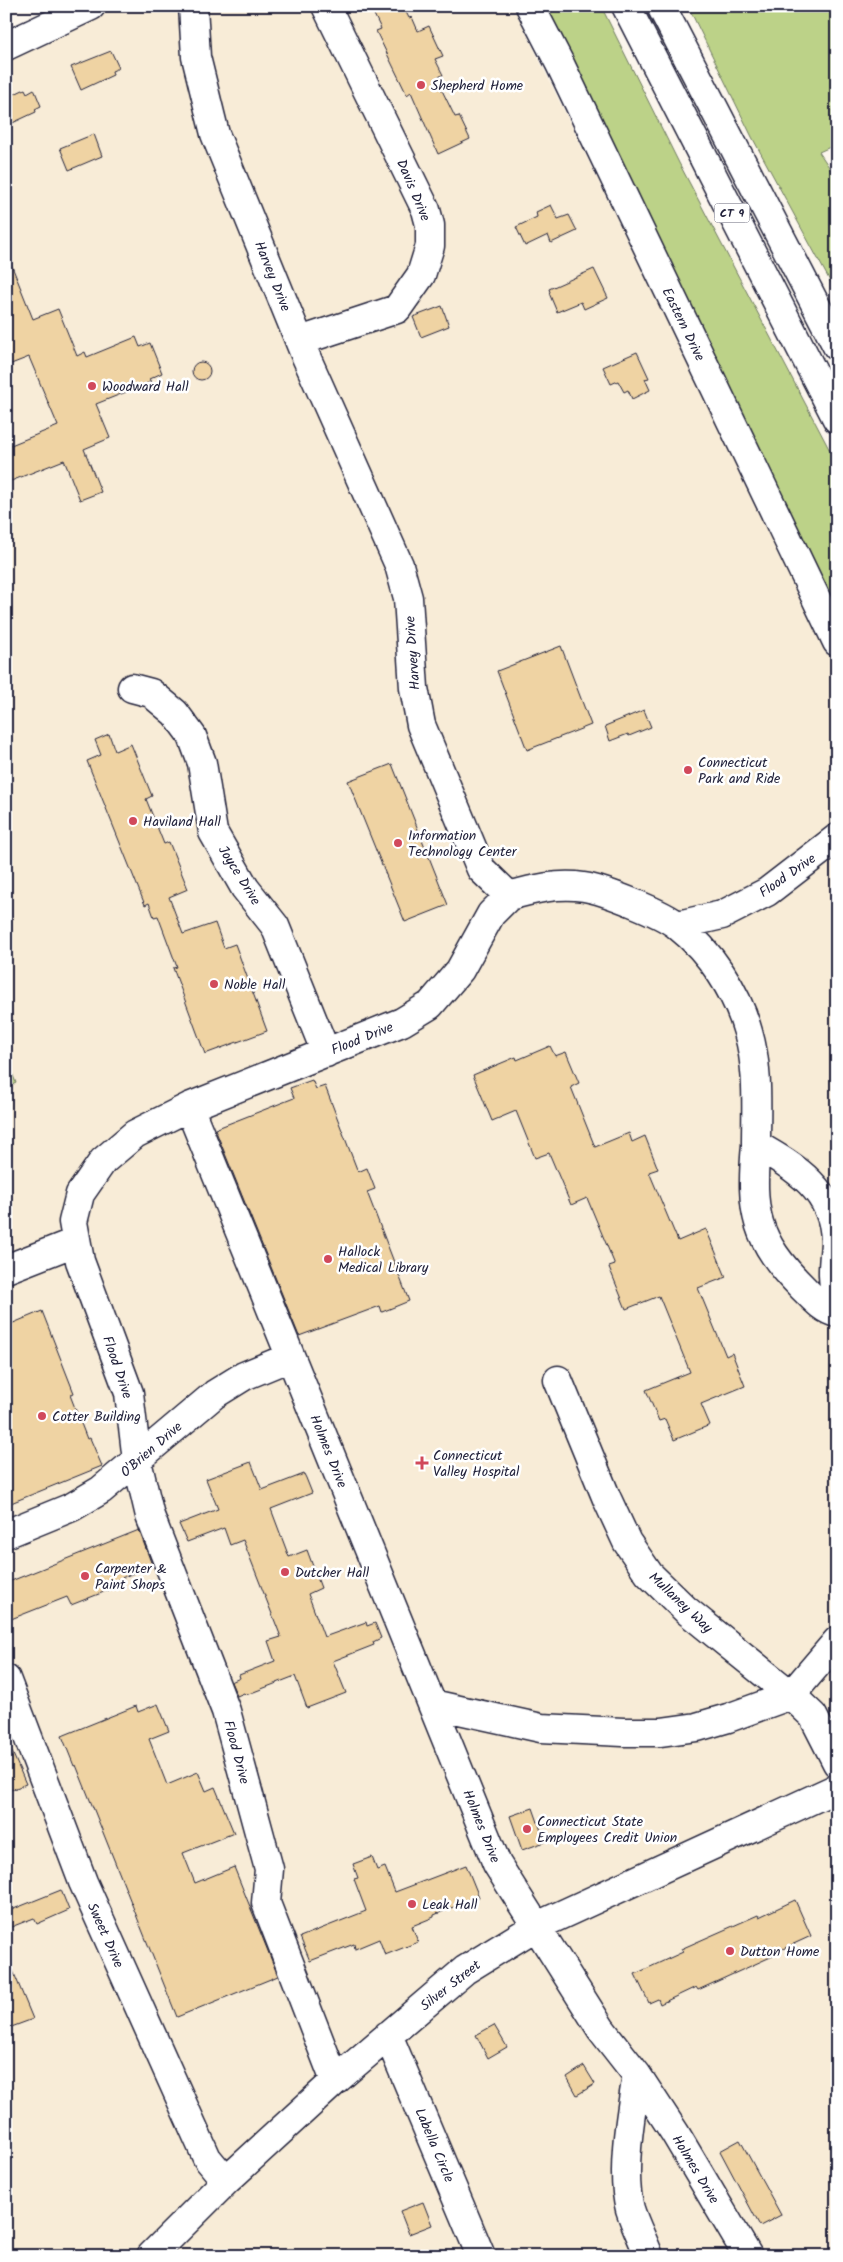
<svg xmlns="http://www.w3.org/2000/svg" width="843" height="2262" font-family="Kalam,sans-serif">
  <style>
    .built { fill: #f8ecd7 }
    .green { fill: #bcd288; stroke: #6f7a62 }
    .building { fill: #efd3a3; stroke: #22223b }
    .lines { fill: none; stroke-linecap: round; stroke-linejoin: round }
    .minor-casing { stroke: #22223b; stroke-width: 31 }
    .highway-casing { stroke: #22223b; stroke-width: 31 }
    .minor { stroke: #fff; stroke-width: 28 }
    .highway { stroke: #fff; stroke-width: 28 }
    .poi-dot { fill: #d1495b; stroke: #fff; stroke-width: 2 }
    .labels { text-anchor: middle; stroke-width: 5; stroke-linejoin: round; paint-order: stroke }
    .shield { fill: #fff; stroke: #646476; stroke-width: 1 }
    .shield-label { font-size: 12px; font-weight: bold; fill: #22223b }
    .poi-label { font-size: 14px; fill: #22223b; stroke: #fff; text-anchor: start }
    .street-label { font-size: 14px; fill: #22223b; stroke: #fff }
  </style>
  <rect width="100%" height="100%" fill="#fcf6ed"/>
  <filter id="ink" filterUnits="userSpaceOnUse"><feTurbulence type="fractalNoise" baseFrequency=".02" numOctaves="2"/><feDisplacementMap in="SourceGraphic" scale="10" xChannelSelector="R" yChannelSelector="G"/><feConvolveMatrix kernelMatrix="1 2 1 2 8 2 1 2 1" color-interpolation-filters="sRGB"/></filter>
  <g filter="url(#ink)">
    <path class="built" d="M103,6H513L837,670V2256H6V55Z"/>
    <path class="green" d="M543,6H601L679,163L837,464V611Z
      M688,6H837V144L819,152L837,179V294L752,137Z
      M6,1058L16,1083L6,1088Z"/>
    <path class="building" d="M370,6H403L409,18L412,17L418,31L429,26L443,56L435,59L443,75L436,78L455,117L459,116L470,139L438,154L411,92L407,95L376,31L381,29Z
      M111,51L119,68L112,71L113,75L81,90L71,67Z
      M25,89L27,93L34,89L41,106L35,109L36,112L6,126V98Z
      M94,134L102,156L69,170L60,148Z
      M551,205L558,219L569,215L577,231L551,243L548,235L525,246L516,227L537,217L536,212Z
      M7,254L33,319L58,309L77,356L85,352L87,357L136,337L140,347L150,343L162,373L149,379L151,382L96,404L110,438L84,449L101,492L80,500L64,460L11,481L6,470V447L58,426L29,357L6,366Z
      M594,269L608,298L584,309L581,302L557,312L549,293L550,292L549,289Z
      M442,306L449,326L421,337L413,317Z
      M637,352L649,378L645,379L650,390L632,399L628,390L624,392L618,381L611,384L603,367Z
      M192 371a9 9 0 1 1 18 0a9 9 0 1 1-18 0Z
      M561,646L591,725L527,750L497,671Z
      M644,710L651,727L629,736L628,734L610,741L605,726Z
      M109,734L115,751L131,744L152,796L146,799L164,844L169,842L188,889L169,897L183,934L215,923L224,948L235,944L267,1031L205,1054L173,968L177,967L158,916L154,917L149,903L145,905L87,761L101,755L95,740Z
      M392,764L448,905L405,922L348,781Z
      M550,1046L555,1056L566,1052L579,1083L571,1087L595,1147L629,1133L632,1142L645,1136L658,1169L649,1172L678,1241L706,1229L726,1277L698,1288L726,1356L732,1353L745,1386L701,1404L710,1425L674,1440L665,1419L659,1421L646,1390L690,1372L659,1296L626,1309L609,1267L615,1265L587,1198L571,1205L549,1153L535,1158L516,1111L492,1121L473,1075L516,1057L517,1060Z
      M312,1080L316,1089L325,1086L358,1172L367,1168L375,1189L367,1192L409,1301L382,1312L380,1306L299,1336L215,1129L294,1098L290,1088Z
      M42,1311L74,1393L70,1395L87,1439L90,1438L102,1466L6,1505V1326Z
      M251,1462L262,1490L304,1474L306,1478L312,1493L271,1509L289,1557L307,1550L321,1588L308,1594L324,1637L366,1622L367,1626L375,1623L381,1638L373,1642L374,1645L333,1661L346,1693L307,1708L295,1676L246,1695L244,1693L237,1696L231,1682L240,1678L239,1675L275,1661L268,1641L281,1637L243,1540L230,1545L224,1528L187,1542L179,1524L218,1509L206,1479Z
      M139,1530L152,1565L117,1580L119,1586L71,1605L67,1597L6,1621V1583Z
      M158,1704L169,1731L149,1739L167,1785L198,1772L206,1791L215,1787L234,1833L183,1853L195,1883L234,1867L278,1976L177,2017L76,1765L74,1766L62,1736L136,1706L138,1712Z
      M6,1738L26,1784L6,1792Z
      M533,1808L545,1842L522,1850L510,1816Z
      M372,1857L377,1870L385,1867L395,1892L466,1865L479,1897L434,1915V1917L412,1926L418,1942L385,1955L379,1939L355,1949L354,1944L310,1961L300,1937L366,1911L354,1879L358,1878L353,1864Z
      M61,1890L69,1910L37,1924L34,1918L6,1929V1912Z
      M795,1900L811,1936L774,1953L775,1955L698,1990L696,1987L660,2004L658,1999L649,2003L635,1974L683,1952L681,1949L758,1915L759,1917Z
      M6,1954L33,2019L6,2029Z
      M494,2025L507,2047L488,2058L476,2035Z
      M584,2066L595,2084L577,2095L567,2077Z
      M740,2140L781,2215L760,2226L720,2151Z
      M423,2202L432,2225L409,2234L400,2211Z"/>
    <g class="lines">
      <g class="minor-casing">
        <path id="minor" d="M193,6L196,57L215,134L303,350L399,565L408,598L414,688L421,725L481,869L509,896C534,889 558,883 584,887C604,890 663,913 678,926C710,951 737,992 748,1032C759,1069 756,1107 756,1145C795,1167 835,1191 835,1242C834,1260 830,1278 837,1296
          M530,6L559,62L837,642
          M6,46L91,6
          M300,341L397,309L421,275L430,246V225L426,210L326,6
          M132,688L151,693L175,713L192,736L202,763L213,832L245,888L275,926L326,1053
          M678,925L722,915L767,892L837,838
          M189,1107L497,1864L601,2029L637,2075L675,2133L748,2256
          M756,1145C750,1212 755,1240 803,1288C813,1298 823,1310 837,1313
          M6,1269L75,1242
          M558,1380L607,1499L627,1542L649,1574L686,1610L791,1695L813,1716L837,1763
          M6,1534L72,1507L101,1490L215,1394L244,1376L290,1357
          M6,1679L83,1882L207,2158L226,2181
          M432,1704L541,1728L623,1732H661L697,1727L728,1718L791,1695L837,1641
          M388,2035L481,2256
          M637,2075C631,2112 620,2173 630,2209C635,2225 643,2240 649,2256
          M335,2081L266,1903L269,1869L226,1711L150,1516L137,1461L129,1393L80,1261L73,1222L80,1194L103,1161L135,1134L189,1107L402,1022L430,1005L460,970L491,914L509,896
          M151,2256L226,2181L335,2081L465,1970L535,1927L837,1788"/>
      </g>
      <g class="highway-casing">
        <path id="highway" d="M626,6L837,419
          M661,6L837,346"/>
      </g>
      <use href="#minor" class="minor"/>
      <use href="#highway" class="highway"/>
    </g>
  </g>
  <g class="poi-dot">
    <circle cx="421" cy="85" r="5"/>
    <circle cx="92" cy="386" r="5"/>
    <circle cx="688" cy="770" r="5"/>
    <circle cx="133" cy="821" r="5"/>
    <circle cx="398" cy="843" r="5"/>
    <circle cx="214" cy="984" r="5"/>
    <circle cx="328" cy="1259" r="5"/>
    <circle cx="42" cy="1416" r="5"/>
    <path d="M419.5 1455.5h5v5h5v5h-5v5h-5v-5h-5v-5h5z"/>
    <circle cx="285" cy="1572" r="5"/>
    <circle cx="85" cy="1576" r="5"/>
    <circle cx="527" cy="1829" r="5"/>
    <circle cx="412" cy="1904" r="5"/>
    <circle cx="730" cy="1951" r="5"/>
  </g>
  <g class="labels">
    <rect class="shield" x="714.5" y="203.5" width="35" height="19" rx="4"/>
    <g class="shield-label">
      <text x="732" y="217">CT 9</text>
    </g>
    <g class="poi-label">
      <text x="431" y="90">Shepherd Home</text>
      <text x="102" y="391">Woodward Hall</text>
      <text x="698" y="767">Connecticut<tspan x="698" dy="16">Park and Ride</tspan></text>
      <text x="143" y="826">Haviland Hall</text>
      <text x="408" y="840">Information<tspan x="408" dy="16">Technology Center</tspan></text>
      <text x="224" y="989">Noble Hall</text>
      <text x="338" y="1256">Hallock<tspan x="338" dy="16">Medical Library</tspan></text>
      <text x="52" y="1421">Cotter Building</text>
      <text x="433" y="1460">Connecticut<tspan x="433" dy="16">Valley Hospital</tspan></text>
      <text x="95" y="1573">Carpenter &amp;<tspan x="95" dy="16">Paint Shops</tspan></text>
      <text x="295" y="1577">Dutcher Hall</text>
      <text x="537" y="1826">Connecticut State<tspan x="537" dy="16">Employees Credit Union</tspan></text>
      <text x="422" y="1909">Leak Hall</text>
      <text x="740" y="1956">Dutton Home</text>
    </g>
    <g class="street-label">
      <text transform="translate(414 190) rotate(67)" y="5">Davis Drive</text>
      <text transform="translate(273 276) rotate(68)" y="5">Harvey Drive</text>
      <text transform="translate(684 324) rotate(64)" y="5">Eastern Drive</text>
      <text transform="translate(412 653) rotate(-94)" y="5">Harvey Drive</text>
      <text transform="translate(240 875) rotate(58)" y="5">Joyce Drive</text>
      <text transform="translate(787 875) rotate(-35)" y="5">Flood Drive</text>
      <text transform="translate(362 1038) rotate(-22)" y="5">Flood Drive</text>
      <text transform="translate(118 1367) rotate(71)" y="5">Flood Drive</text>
      <text transform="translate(151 1449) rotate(-41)" y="5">O'Brien Drive</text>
      <text transform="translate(329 1451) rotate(68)" y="5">Holmes Drive</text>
      <text transform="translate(681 1602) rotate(43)" y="5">Mullaney Way</text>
      <text transform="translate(237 1752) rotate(75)" y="5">Flood Drive</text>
      <text transform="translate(482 1826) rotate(68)" y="5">Holmes Drive</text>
      <text transform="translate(106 1935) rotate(66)" y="5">Sweet Drive</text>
      <text transform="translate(450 1985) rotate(-38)" y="5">Silver Street</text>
      <text transform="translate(435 2145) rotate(67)" y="5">Labella Circle</text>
      <text transform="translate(696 2169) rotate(59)" y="5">Holmes Drive</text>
    </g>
  </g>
  <rect width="843" height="2262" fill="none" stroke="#fff" stroke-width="25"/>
  <rect x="12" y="12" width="818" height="2237" fill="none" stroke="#22223b" stroke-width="2" filter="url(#ink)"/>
</svg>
